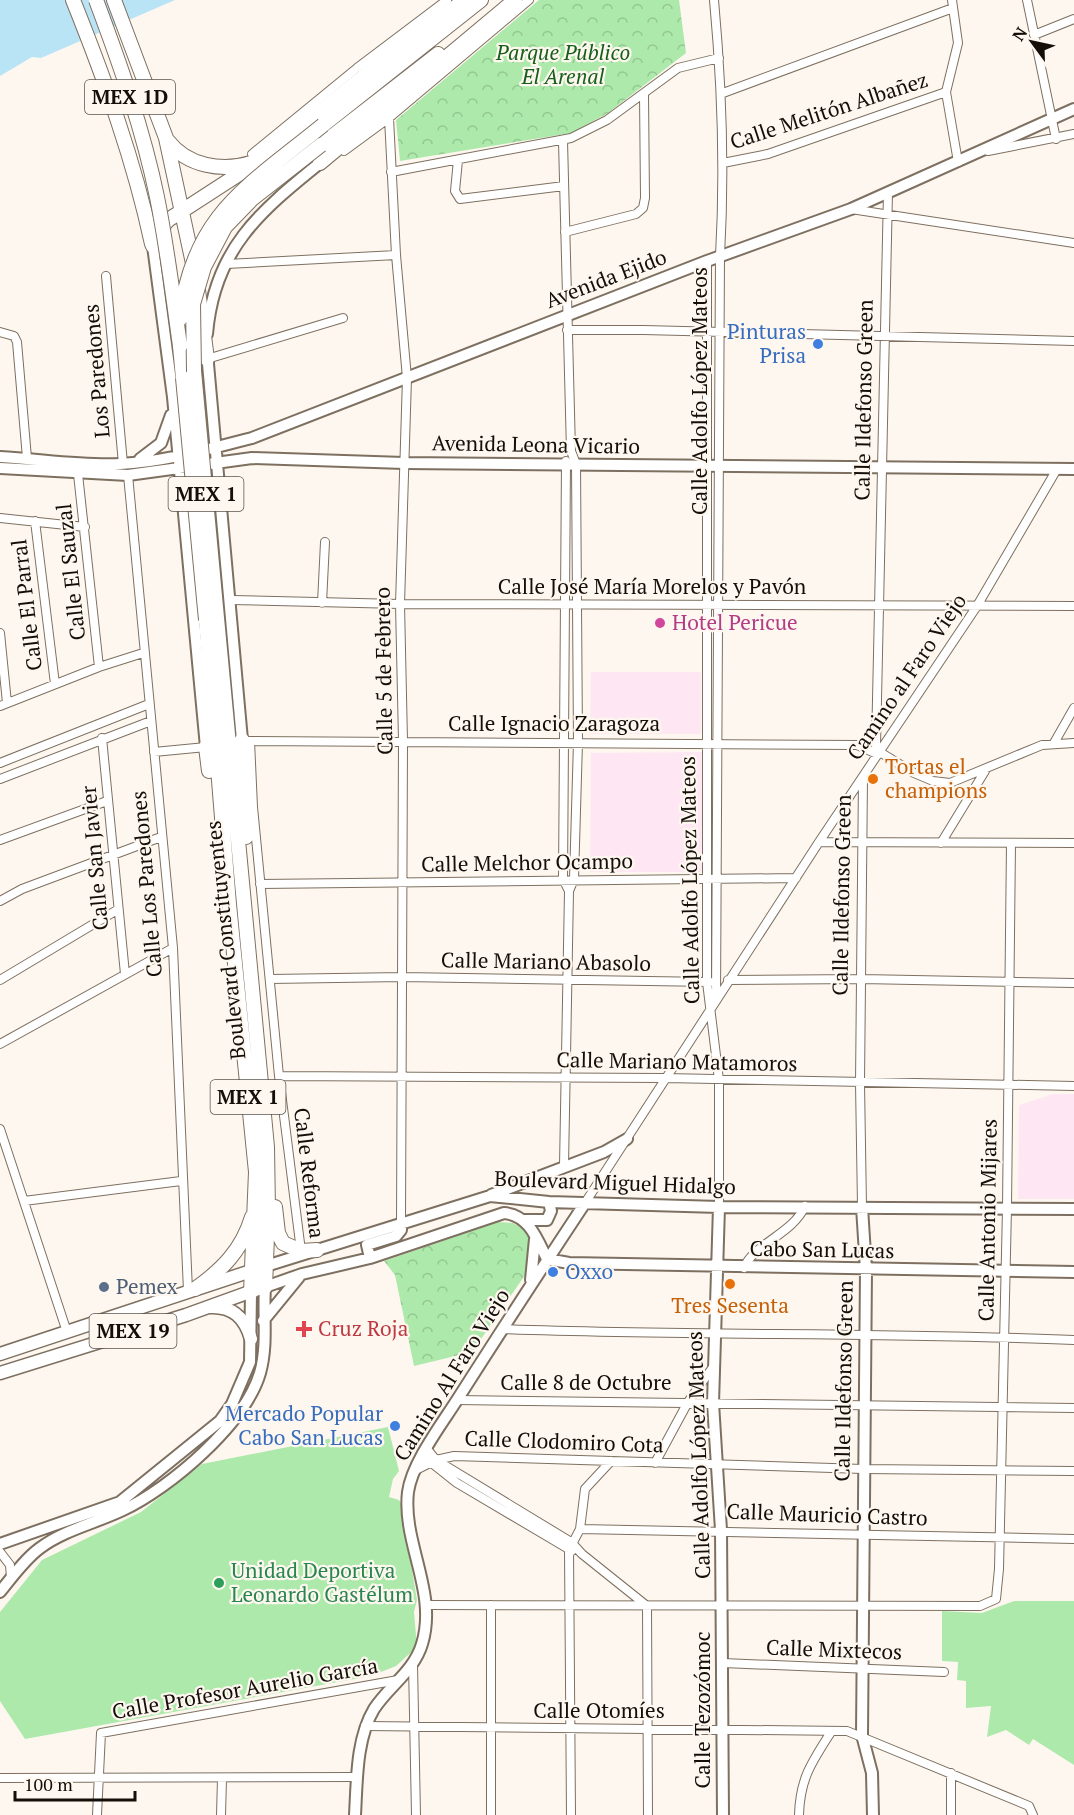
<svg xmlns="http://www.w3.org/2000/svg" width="1074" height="1815" font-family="'PT Serif',serif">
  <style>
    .education { fill: #fee7f3 }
    .grass { fill: #ade9aa }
    .park { fill: url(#park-crowns) }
    .water { fill: #b9e4f5 }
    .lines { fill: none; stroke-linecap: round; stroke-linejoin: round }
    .street-casing { stroke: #7e7060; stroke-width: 10 }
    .secondary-casing { stroke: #7e7060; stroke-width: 14 }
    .primary-casing { stroke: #7e7060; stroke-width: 15 }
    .highway-casing { stroke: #7e7060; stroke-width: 16 }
    .street { stroke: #fff; stroke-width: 8 }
    .secondary { stroke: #fff; stroke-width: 10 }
    .primary { stroke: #fff; stroke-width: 12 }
    .highway { stroke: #fff; stroke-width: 14 }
    .highway-bridge-casing { stroke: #7e7060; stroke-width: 16; stroke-linecap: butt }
    .highway-bridge { stroke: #fff; stroke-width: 14 }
    .shop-dot { fill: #3f7fe0; stroke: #fef7f0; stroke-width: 2 }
    .hotel-dot { fill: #d1479c; stroke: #fef7f0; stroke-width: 2 }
    .food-dot { fill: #e8710a; stroke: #fef7f0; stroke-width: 2 }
    .service-dot { fill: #5c6f8a; stroke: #fef7f0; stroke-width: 2 }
    .health-dot { fill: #e0444e; stroke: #fef7f0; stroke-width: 2 }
    .leisure-dot { fill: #2e9e5b; stroke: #fef7f0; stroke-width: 2 }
    .labels { text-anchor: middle; stroke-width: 4.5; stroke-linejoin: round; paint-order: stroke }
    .shield { fill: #fef7f0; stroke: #5a544e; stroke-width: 1.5 }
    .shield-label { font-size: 20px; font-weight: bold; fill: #130e08 }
    .park-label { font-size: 21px; font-style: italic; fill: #155f19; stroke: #fef7f0 }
    .street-label { font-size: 21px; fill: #130e08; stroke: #fef7f0 }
    .shop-label { font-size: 21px; fill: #366cbe; stroke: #fef7f0; text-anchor: end }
    .hotel-label { font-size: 21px; fill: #b23c85; stroke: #fef7f0; text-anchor: start }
    .food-label { font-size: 21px; fill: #c56008; stroke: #fef7f0; text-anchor: start }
    .service-label { font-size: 21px; fill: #4e5e75; stroke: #fef7f0; text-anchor: start }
    .health-label { font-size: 21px; fill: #be3a42; stroke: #fef7f0; text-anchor: start }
    .leisure-label { font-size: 21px; fill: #27864d; stroke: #fef7f0; text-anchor: start }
  </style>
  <defs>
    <pattern id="park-crowns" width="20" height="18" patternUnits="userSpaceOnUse" patternTransform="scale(1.5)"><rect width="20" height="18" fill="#ade9aa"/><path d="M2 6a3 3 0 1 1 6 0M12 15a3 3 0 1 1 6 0" fill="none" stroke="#94c791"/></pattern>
  </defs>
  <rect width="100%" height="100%" fill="#fef7f0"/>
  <path class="education" d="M591,672H701V734H590Z
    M702,752V872H590L591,753Z
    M1053,1094H1074V1199H1018L1019,1105Z"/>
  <path class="grass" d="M388,1427L399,1471L393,1479L389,1497L399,1500L401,1504L417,1600L414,1612L417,1647L396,1666L371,1676L25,1739L0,1701V1612L42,1560L141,1512L202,1464Z
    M1014,1601H1074V1765L1033,1739L1029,1745L1006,1730L987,1737L991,1706L966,1708V1681L957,1680L958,1662L942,1661V1611L982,1613Z"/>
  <path class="park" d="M539,0H679L686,53L608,113L571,133L400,161L396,120Z
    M498,1222L512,1223L528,1230L534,1244L530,1268L472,1352L414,1366L395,1275L384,1261Z"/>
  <path class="water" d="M0,0H175L41,58L32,57L0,76Z"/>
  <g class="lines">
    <g class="street-casing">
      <path id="street" d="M714,0C722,86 725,169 720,256L716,999
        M952,0L958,43L946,92L958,162
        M1027,0L1056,139
        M1034,35L1074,19
        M723,93L953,8
        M389,118L396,255L407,378L400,604L403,741L401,1224
        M563,141L571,451L576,464L578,742L574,879L569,891L564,1166
        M344,151L389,118L529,0
        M988,151L1074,134
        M252,154L357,68L447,0
        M458,160L455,191L460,199L564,186
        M723,163L768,154L946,92
        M391,172L571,138L607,120L678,68L719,58
        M888,192L876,746L878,751L914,773L933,781L950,783L1042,745L1074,743
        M851,209L1074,243
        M565,232L636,214L643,208L645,198L644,95
        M707,261V982L719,1080V1207
        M226,264L396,255
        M106,276L123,464
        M567,330H643L1074,341
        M0,332L14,336L17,342L27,458
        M207,359L343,318
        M566,461L563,879L569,891
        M78,474L99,667
        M128,475L173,948L188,1291
        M0,518L85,527
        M35,521L55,684
        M231,600L400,604L1074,606
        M322,603L325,542
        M0,633L7,703
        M0,706L99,667L143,653
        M102,738L125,974
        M238,741L857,745L877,754
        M250,741L253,807L279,1076L301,1251
        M1054,743L1074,708
        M154,752L206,747
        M0,763L149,704
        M0,779L151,721
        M0,840L107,801
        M819,842L1074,843
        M941,843L985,771
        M260,884L796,878
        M0,901L22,889L161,837
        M270,979L403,977L710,982
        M0,980L117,910
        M728,980L861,979L1074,983
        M0,1044L173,948
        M279,1076L665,1078L1074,1086
        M0,1129L67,1332
        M24,1201L181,1181
        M585,1203L819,842L977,606L1057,469
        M862,1207L860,1083L863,777
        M744,1268C753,1244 793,1234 805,1206
        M503,1329C693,1336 884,1332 1074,1340
        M457,1400L1074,1408
        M427,1449L436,1460L571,1542L582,1554L647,1606L648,1815
        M423,1456L457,1483L572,1551
        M655,1463L688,1402L713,1367
        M416,1470L436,1460L454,1456L863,1469L1074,1471
        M580,1529L1074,1539
        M0,1552L10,1565L11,1578
        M427,1605L980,1606L996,1599L999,1569L1007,1208L1011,843
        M491,1605V1815
        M723,1663L944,1672
        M413,1664L416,1815
        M365,1726L847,1731L1029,1806L1033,1815
        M0,1778L357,1777
        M97,1815L101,1733L398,1680
        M221,1815L222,1779
        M571,1815L569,1550L580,1529L585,1489L611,1461
        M799,1815C800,1778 812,1762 831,1732
        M951,1815V1773"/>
    </g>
    <g class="secondary-casing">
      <path id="secondary" d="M153,246L173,397L206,747
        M207,334C214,250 259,212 320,163
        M207,353L242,740
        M0,457C40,459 80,466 120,464C165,462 208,449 252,438L707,261L851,209L1074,109
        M140,459L161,443L171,415
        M0,468L128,475L252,458L404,463L1074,469
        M491,1195L604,1152L627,1139
        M719,1207L713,1403L721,1530L723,1815
        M862,1207L866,1270L862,1735L872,1773L873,1815
        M524,1220H547L551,1211L549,1202
        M370,1258L367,1245L396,1236L401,1230V1224
        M266,1266L490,1196L549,1202L719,1207L1074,1209
        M531,1280L535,1239
        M263,1321L299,1277
        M0,1544L120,1502L220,1421L232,1404L250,1362L251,1292
        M0,1592C12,1577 25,1559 40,1548C64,1530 96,1523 123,1510C170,1488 245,1424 260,1373C268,1345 263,1315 265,1287L302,1274L370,1258L504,1213C529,1215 537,1239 547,1259L569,1263L1074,1272
        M355,1815C357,1781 356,1739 374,1709C389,1686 414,1671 422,1644C438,1592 402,1543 408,1492C412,1463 441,1425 457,1400C499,1334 542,1268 585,1203"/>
    </g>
    <g class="primary-casing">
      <path id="primary" d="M210,1307C233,1306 245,1318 251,1339
        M0,1354L266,1266
        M0,1373L186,1315L258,1289"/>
    </g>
    <g class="highway-casing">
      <path id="highway" d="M73,0C105,80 134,160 152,244
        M114,0L166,138L194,268
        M323,125L481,0
        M168,141C187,166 222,172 251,163
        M321,145L438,54
        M320,163L515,0
        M153,246L158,231L168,220L259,161L399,48L465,0
        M198,290L207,359
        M180,346L183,378
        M217,618L267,1147L268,1211L265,1287
        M206,620L229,904L256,1172L251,1292
        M242,740L246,837
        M206,747L209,771
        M275,1207L278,1233L283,1243L301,1251L317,1250
        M195,1289C222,1270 242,1250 252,1217"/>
    </g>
    <use href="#street" class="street"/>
    <use href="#secondary" class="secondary"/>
    <use href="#primary" class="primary"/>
    <use href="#highway" class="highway"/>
    <g class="highway-bridge-casing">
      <path id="highway-bridge" d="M96,0C120,64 143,129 157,197C167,246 173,296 180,346
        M180,319C193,214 247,187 323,125
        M183,378L206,620
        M217,618L194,371L193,304L204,267L225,227L252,199L321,145"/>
    </g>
    <use href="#highway-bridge" class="highway-bridge"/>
  </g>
  <g class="shop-dot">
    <circle cx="818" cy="344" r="6"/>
    <circle cx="553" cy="1272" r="6"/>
    <circle cx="395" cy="1426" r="6"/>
  </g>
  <circle class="hotel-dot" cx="660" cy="623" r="6"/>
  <g class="food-dot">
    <circle cx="873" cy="779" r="6"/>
    <circle cx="730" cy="1284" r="6"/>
  </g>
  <circle class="service-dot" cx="104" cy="1287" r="6"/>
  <path class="health-dot" d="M301 1320h6v6h6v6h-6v6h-6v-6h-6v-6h6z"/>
  <circle class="leisure-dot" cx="219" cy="1583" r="6"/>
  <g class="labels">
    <g class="shield">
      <rect x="85" y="80" width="90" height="34" rx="4.5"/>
      <rect x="168.5" y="477" width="75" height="34" rx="4.5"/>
      <rect x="210.5" y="1080" width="75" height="34" rx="4.5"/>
      <rect x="89.5" y="1314" width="87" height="34" rx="4.5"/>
    </g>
    <g class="shield-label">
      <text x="130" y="104">MEX 1D</text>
      <text x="206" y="501">MEX 1</text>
      <text x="248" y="1104">MEX 1</text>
      <text x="133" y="1338">MEX 19</text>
    </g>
    <g class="park-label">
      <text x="563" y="60">Parque Público<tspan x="563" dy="24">El Arenal</tspan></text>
    </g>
    <g class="street-label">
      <text transform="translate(829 111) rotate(-18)" y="7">Calle Melitón Albañez</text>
      <text transform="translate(606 279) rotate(-21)" y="7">Avenida Ejido</text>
      <text transform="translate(97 371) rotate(-95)" y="7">Los Paredones</text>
      <text transform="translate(700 391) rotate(-90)" y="7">Calle Adolfo López Mateos</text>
      <text transform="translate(864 400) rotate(-89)" y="7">Calle Ildefonso Green</text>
      <text transform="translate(536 445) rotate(1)" y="7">Avenida Leona Vicario</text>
      <text transform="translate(71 572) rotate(-96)" y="7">Calle El Sauzal</text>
      <text x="652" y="594">Calle José María Morelos y Pavón</text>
      <text transform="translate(27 605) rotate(-97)" y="7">Calle El Parral</text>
      <text transform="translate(384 671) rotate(-91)" y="7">Calle 5 de Febrero</text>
      <text transform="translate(907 677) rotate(-56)" y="7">Camino al Faro Viejo</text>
      <text x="554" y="731">Calle Ignacio Zaragoza</text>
      <text transform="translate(95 858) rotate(-95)" y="7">Calle San Javier</text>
      <text transform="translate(527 863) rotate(-1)" y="7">Calle Melchor Ocampo</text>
      <text transform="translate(690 880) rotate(-91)" y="7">Calle Adolfo López Mateos</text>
      <text transform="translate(147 884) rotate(-95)" y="7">Calle Los Paredones</text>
      <text transform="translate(842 895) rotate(-89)" y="7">Calle Ildefonso Green</text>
      <text transform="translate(226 940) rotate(-96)" y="7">Boulevard Constituyentes</text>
      <text transform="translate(546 962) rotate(1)" y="7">Calle Mariano Abasolo</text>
      <text transform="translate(677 1062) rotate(1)" y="7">Calle Mariano Matamoros</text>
      <text transform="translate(309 1173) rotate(83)" y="7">Calle Reforma</text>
      <text transform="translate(615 1183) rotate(2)" y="7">Boulevard Miguel Hidalgo</text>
      <text transform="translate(988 1220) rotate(-89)" y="7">Calle Antonio Mijares</text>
      <text transform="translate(822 1250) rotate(1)" y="7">Cabo San Lucas</text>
      <text transform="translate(452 1375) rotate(-58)" y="7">Camino Al Faro Viejo</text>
      <text transform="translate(844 1381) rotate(-89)" y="7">Calle Ildefonso Green</text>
      <text x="586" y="1390">Calle 8 de Octubre</text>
      <text transform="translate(564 1442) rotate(2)" y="7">Calle Clodomiro Cota</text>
      <text transform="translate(699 1455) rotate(-92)" y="7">Calle Adolfo López Mateos</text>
      <text transform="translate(827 1515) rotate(2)" y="7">Calle Mauricio Castro</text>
      <text transform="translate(834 1650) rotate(2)" y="7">Calle Mixtecos</text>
      <text transform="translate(245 1689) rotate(-10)" y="7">Calle Profesor Aurelio García</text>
      <text transform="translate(703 1710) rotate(-90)" y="7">Calle Tezozómoc</text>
      <text x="599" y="1718">Calle Otomíes</text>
    </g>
    <g class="shop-label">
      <text x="806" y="339">Pinturas<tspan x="806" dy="24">Prisa</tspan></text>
      <text x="565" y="1279" text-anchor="start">Oxxo</text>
      <text x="383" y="1421">Mercado Popular<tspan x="383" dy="24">Cabo San Lucas</tspan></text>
    </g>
    <g class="hotel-label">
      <text x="672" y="630">Hotel Pericue</text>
    </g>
    <g class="food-label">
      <text x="885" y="774">Tortas el<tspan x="885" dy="24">champions</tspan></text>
      <text x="730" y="1313" text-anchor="middle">Tres Sesenta</text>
    </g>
    <g class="service-label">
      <text x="116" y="1294">Pemex</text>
    </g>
    <g class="health-label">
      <text x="318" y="1336">Cruz Roja</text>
    </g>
    <g class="leisure-label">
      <text x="231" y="1578">Unidad Deportiva<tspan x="231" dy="24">Leonardo Gastélum</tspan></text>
    </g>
  </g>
  <g transform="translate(1032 42) rotate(303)" stroke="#fef7f0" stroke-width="4.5" paint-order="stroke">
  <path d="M0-4.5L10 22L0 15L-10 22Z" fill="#130e08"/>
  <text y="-9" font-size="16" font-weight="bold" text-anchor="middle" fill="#130e08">N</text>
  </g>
  <path d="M15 1791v9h120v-9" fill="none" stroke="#130e08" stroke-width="3"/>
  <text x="24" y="1791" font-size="18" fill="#130e08" stroke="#fef7f0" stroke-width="4.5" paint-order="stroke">100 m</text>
</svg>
